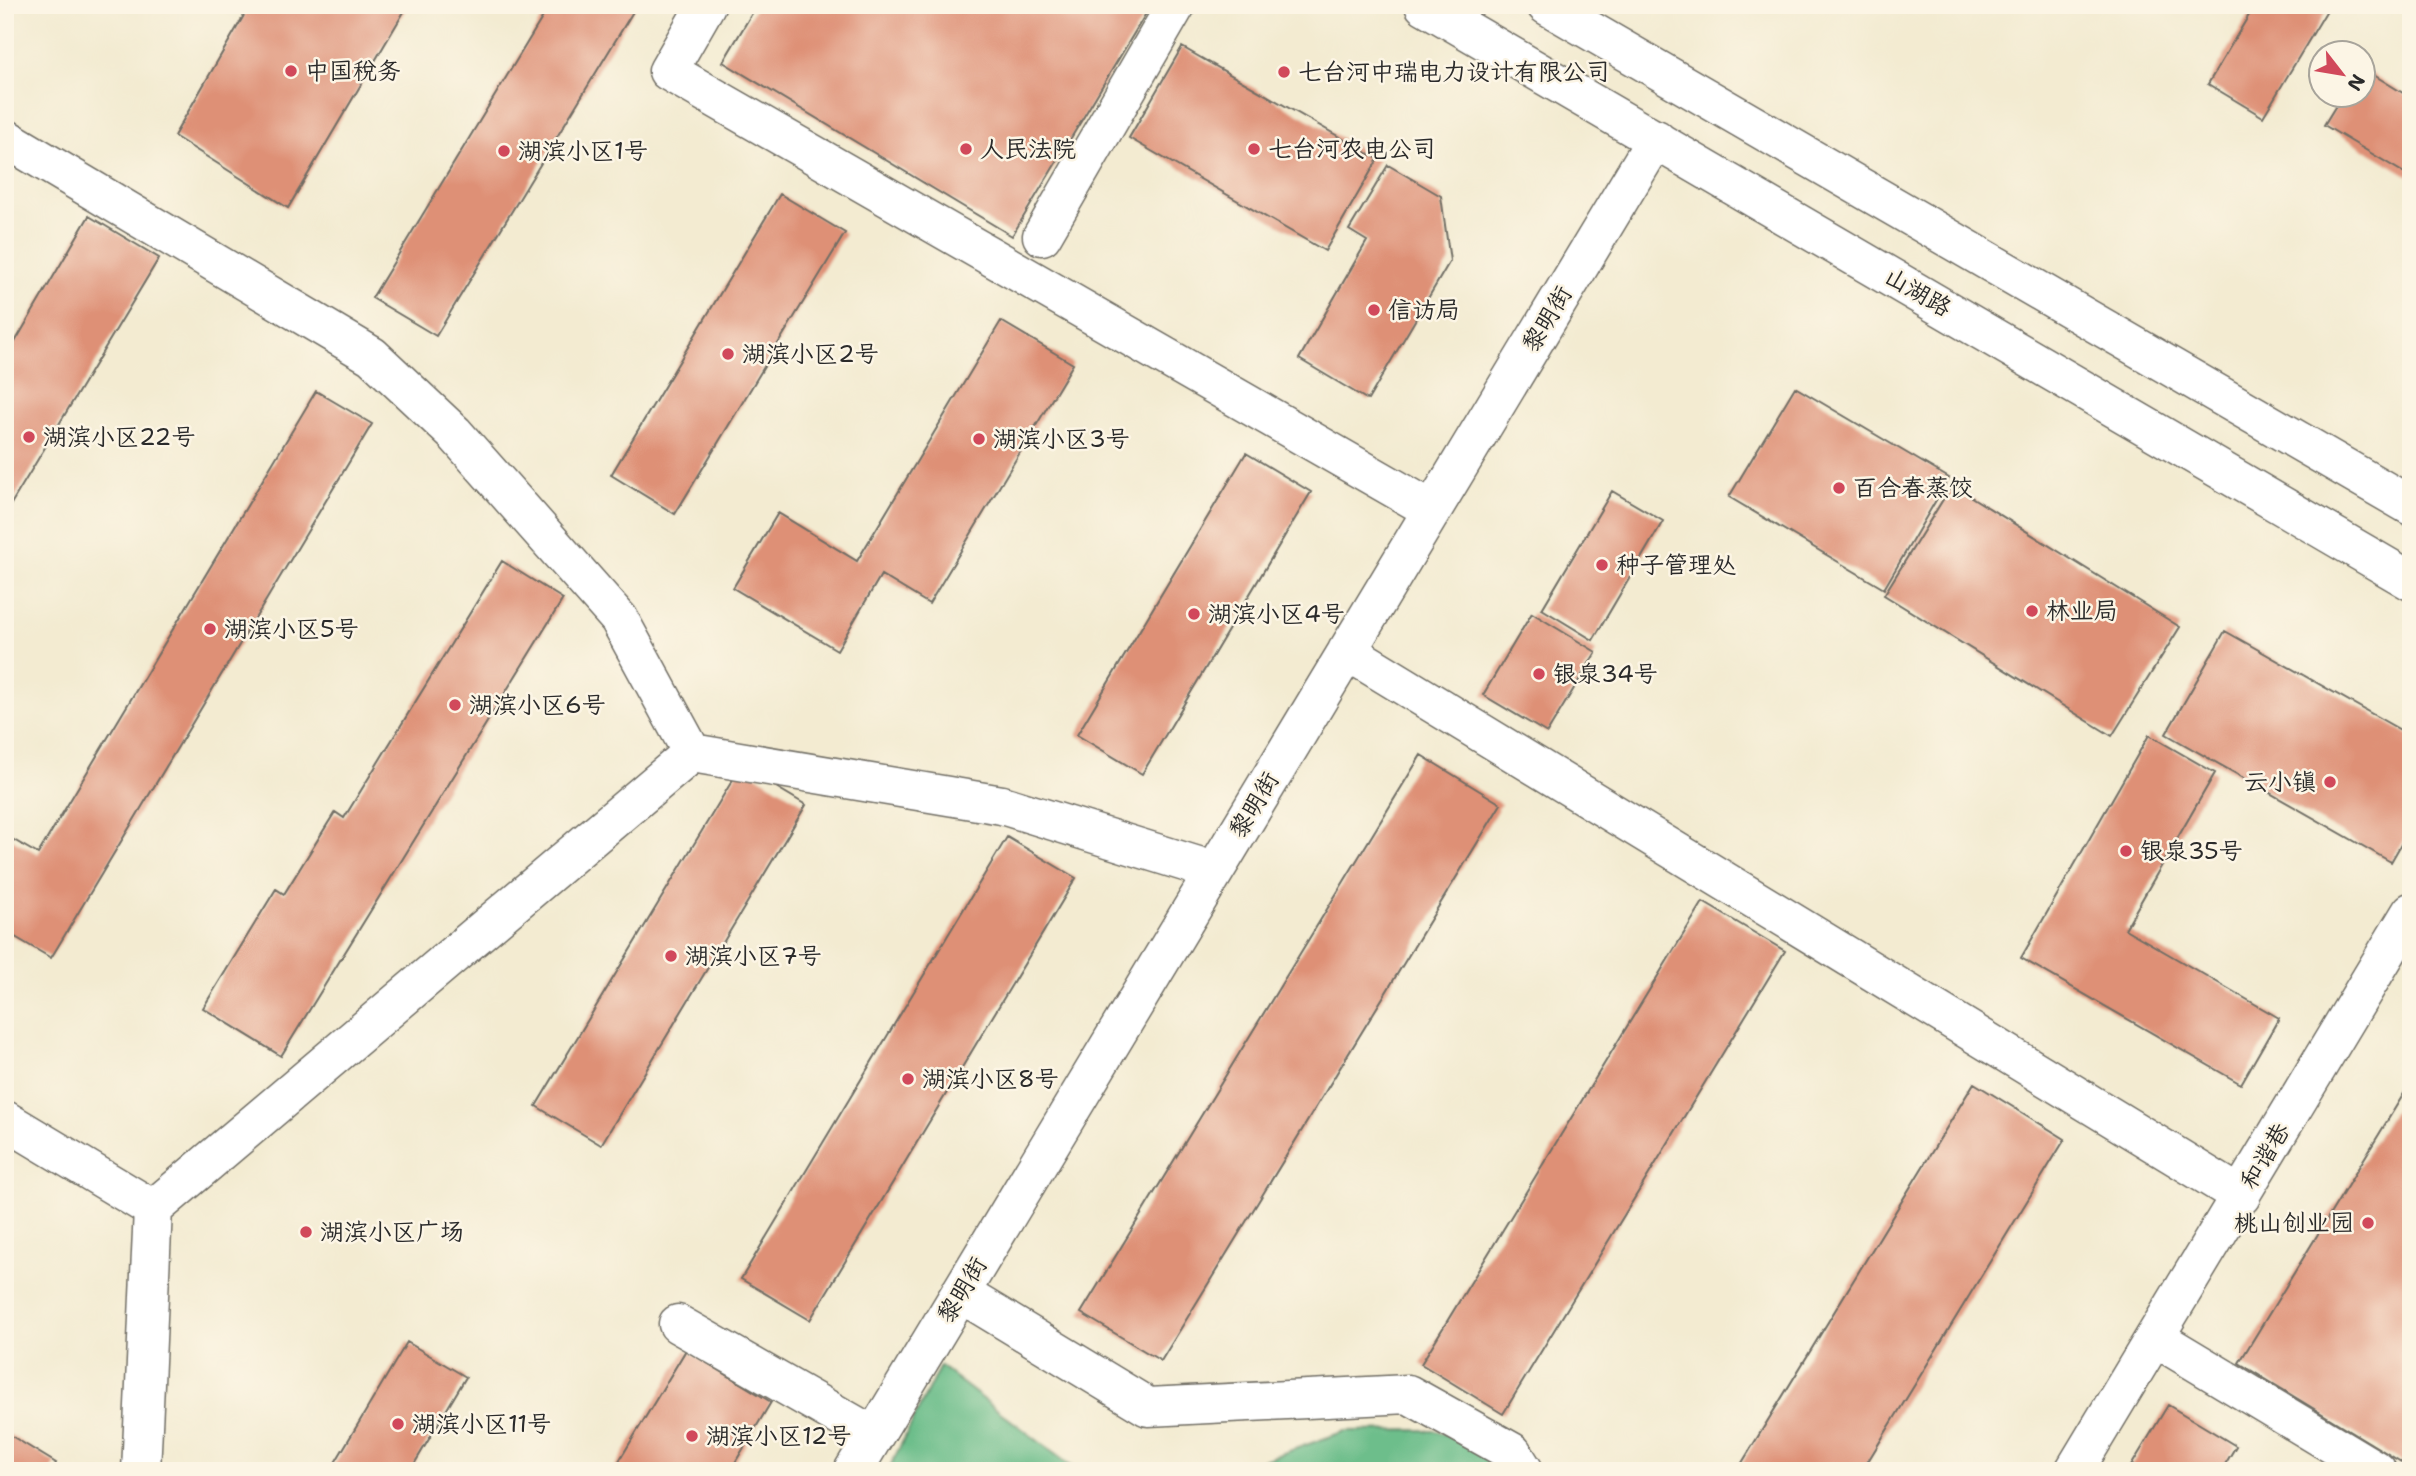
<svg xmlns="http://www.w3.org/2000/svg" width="2416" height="1476" font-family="'Shantell Sans','LXGW WenKai TC',sans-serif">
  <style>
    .forest { fill: #6dbe8b; stroke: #4c745b; stroke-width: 2 }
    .building { fill: #de9076 }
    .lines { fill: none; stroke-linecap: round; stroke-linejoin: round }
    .street-casing { stroke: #716e65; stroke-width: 41 }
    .primary-casing { stroke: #716e65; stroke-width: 41 }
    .street { stroke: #fff; stroke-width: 38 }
    .primary { stroke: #fff; stroke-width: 38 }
    .poi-dot { fill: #d1495b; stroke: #fcf5e5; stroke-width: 2.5 }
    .labels { text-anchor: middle; stroke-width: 5; stroke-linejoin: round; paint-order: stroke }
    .poi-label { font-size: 24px; fill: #2b2b2b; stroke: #fcf5e5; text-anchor: start }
    .street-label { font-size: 24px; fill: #2b2b2b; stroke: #fcf5e5 }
  </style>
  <rect width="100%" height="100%" fill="#fcf5e5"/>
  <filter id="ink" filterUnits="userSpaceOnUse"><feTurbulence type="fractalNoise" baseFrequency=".0143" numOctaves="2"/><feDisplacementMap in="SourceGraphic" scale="14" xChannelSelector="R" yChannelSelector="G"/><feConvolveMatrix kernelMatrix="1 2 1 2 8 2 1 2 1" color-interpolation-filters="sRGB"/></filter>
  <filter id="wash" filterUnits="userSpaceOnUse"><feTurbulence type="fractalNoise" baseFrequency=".00686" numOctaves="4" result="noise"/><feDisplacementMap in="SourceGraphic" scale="28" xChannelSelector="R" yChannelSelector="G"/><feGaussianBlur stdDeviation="1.57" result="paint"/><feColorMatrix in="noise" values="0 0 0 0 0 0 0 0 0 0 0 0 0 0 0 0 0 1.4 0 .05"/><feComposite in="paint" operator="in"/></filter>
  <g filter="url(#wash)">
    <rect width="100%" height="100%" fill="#f3ebd1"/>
    <path class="forest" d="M940,1366L1076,1470L1082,1471H888Z
      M1433,1430L1484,1447L1501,1471H1233L1345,1431Z"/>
    <g id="blocks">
      <path class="building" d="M250,5H408L288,208L174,136Z
        M550,5H637L436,336L372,298Z
        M757,5H1151L1012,236L723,62Z
        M2255,5H2330L2263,117L2208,84Z
        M1182,47L1378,159L1325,251L1129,138Z
        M2364,69L2411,98V177L2324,125L2343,94H2364Z
        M1388,165L1441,196L1450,261L1368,400L1299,359L1367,241L1349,230Z
        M780,194L845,233L675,514L611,475Z
        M89,216L159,258L5,514V359Z
        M1001,321L1073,364L929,604L881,575L837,650L733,588L778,513L857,561Z
        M1795,387L1949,478L1884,589L1729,497Z
        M316,391L372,424L51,958L5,931V835L38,854Z
        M1246,453L1311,492L1142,774L1077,735Z
        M1952,485L2180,627L2112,736L1884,595Z
        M1612,491L1663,521L1593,640L1542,609Z
        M502,561L563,599L281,1056L203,1008L276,889L284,894L335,812L344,818Z
        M1532,613L1596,652L1547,733L1483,695Z
        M2225,631L2411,736V827L2391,862L2166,734Z
        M2149,735L2215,773L2125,929L2279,1018L2241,1084L2021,958Z
        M1421,755L1501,804L1161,1361L1081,1313Z
        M741,766L806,805L601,1145L536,1106Z
        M1007,837L1076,878L810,1320L741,1279Z
        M1703,902L1785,951L1503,1414L1421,1364Z
        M2411,1082V1468L2239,1363Z
        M1974,1083L2065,1139L1862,1471H1737Z
        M407,1342L466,1377L410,1471H330Z
        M686,1350L771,1402L730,1471H613Z
        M2168,1405L2236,1446L2221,1471H2128Z
        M5,1432L56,1463L51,1471H5Z"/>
    </g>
  </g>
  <g filter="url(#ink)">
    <use href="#blocks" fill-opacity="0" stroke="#716e65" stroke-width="2"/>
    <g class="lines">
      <g class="street-casing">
        <path id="street" d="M706,5L668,71L1432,510
          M5,138L372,356L455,434L619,619L692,753
          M1042,236L1176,5
          M1347,651L2241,1196
          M5,1120L153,1209L141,1471
          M153,1209L692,753L1002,805L1214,871
          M960,1293L1148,1407L1408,1394L1512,1452L1524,1471
          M678,1324L874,1436
          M2156,1338L2377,1471
          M853,1471L1656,139
          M2074,1471L2411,912"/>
      </g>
      <g class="primary-casing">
        <path id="primary" d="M1424,5L2411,581
          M1546,5L2411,506"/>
      </g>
      <use href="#street" class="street"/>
      <use href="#primary" class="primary"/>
    </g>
  </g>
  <g class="poi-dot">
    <circle cx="291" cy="71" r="7"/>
    <circle cx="1284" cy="72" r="7"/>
    <circle cx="966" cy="149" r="7"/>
    <circle cx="1254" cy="149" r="7"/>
    <circle cx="504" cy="151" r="7"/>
    <circle cx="1374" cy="310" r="7"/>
    <circle cx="728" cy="354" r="7"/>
    <circle cx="29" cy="437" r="7"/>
    <circle cx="979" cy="439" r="7"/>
    <circle cx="1839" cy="488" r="7"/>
    <circle cx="1602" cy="565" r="7"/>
    <circle cx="2032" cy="611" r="7"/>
    <circle cx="1194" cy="614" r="7"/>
    <circle cx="210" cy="629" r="7"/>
    <circle cx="1539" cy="674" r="7"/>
    <circle cx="455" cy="705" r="7"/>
    <circle cx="2330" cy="782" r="7"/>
    <circle cx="2126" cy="851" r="7"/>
    <circle cx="671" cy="956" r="7"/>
    <circle cx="908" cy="1079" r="7"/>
    <circle cx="2368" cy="1223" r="7"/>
    <circle cx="306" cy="1232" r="7"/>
    <circle cx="398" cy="1424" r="7"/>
    <circle cx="692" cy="1436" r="7"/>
  </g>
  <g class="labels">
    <g class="poi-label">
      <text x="305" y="79">中国税务</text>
      <text x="1298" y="80">七台河中瑞电力设计有限公司</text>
      <text x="980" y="157">人民法院</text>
      <text x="1268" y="157">七台河农电公司</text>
      <text x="518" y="159">湖滨小区1号</text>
      <text x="1388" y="318">信访局</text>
      <text x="742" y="362">湖滨小区2号</text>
      <text x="43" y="445">湖滨小区22号</text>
      <text x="993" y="447">湖滨小区3号</text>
      <text x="1853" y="496">百合春蒸饺</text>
      <text x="1616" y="573">种子管理处</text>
      <text x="2046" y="619">林业局</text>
      <text x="1208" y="622">湖滨小区4号</text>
      <text x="224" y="637">湖滨小区5号</text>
      <text x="1553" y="682">银泉34号</text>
      <text x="469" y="713">湖滨小区6号</text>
      <text x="2316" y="790" text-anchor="end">云小镇</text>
      <text x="2140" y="859">银泉35号</text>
      <text x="685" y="964">湖滨小区7号</text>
      <text x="922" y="1087">湖滨小区8号</text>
      <text x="2354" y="1231" text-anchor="end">桃山创业园</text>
      <text x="320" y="1240">湖滨小区广场</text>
      <text x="412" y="1432">湖滨小区11号</text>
      <text x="706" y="1444">湖滨小区12号</text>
    </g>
    <g class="street-label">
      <text transform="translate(1918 292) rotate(30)" y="8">山湖路</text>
      <text transform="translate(1547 319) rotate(-59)" y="8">黎明街</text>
      <text transform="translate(1254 805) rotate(-59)" y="8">黎明街</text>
      <text transform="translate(2265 1156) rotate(-59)" y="8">和谐巷</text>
      <text transform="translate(962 1290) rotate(-59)" y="8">黎明街</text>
    </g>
  </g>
  <rect width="2416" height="1476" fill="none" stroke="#fcf5e5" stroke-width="28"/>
  <g transform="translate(2342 74) rotate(121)"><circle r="33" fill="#fcf5e5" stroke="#a8a49b" stroke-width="2"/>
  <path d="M0-5L12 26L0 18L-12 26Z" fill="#d1495b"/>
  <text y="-10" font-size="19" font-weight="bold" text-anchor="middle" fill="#2b2b2b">N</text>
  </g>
</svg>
